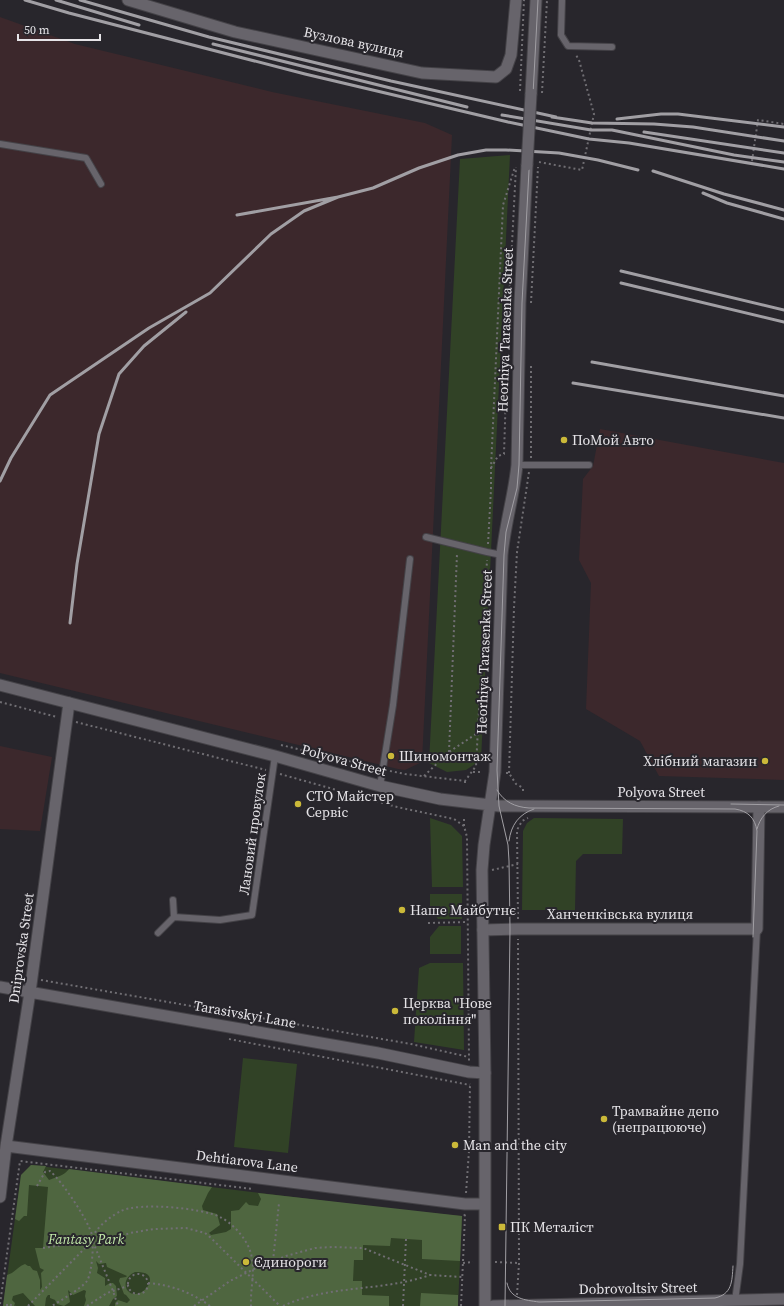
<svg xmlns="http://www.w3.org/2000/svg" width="784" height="1306" font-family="'Source Serif 4',serif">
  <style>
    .industrial { fill: #3c282c }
    .green { fill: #314226 }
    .forest { fill: #4f6640; fill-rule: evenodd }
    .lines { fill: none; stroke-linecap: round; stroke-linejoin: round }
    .service-casing { stroke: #444247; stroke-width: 8 }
    .minor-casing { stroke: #444247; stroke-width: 13 }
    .secondary-casing { stroke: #444247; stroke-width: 13 }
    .path { stroke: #706e73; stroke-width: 2; stroke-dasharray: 2 3; stroke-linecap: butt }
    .service { stroke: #67646b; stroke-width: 6 }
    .minor { stroke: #67646b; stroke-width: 11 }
    .secondary { stroke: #67646b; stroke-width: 11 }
    .tram { stroke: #a19fa4; stroke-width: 1 }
    .rail { stroke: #a19fa4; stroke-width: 3 }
    .secondary-bridge-casing { stroke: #444247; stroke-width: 13; stroke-linecap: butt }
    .path-bridge { stroke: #706e73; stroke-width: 2; stroke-dasharray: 2 3; stroke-linecap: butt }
    .secondary-bridge { stroke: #67646b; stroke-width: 11 }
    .poi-dot { fill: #cbb939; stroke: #28262c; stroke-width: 1.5 }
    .labels { text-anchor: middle; stroke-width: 4; stroke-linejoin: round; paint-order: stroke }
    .street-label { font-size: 14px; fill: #e6e4e8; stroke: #28262c }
    .poi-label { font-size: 14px; fill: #e6e4e8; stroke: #28262c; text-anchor: start }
    .park-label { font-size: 14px; font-style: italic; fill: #c2e9a9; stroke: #28262c }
  </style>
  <rect width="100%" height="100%" fill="#28262c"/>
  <path class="industrial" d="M0,17L75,44L272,92L425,123L452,135L422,762L405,770L398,769L0,673Z
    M600,429L784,463V780L659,776L640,741L586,709L591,583L579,560L583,479L593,466Z
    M0,746L52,757L40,831L0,829Z"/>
  <path class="green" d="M510,155L481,760L466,770L447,772L429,763L460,159Z
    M430,818L451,825L462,836L463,887H432Z
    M534,818L623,819L622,854H583L576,861L575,910H522L523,831L527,823Z
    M430,894H462V919H438L430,909Z
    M439,926H461V954H430V937Z
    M430,963H463L464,1050L414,1042L419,968Z
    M243,1058L297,1064L288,1153L234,1147Z
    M31,1165L408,1211L462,1216L458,1306H3L21,1175Z"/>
  <path class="forest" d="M31,1165L46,1166L43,1172L49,1180C56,1177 64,1176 69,1169L212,1187L208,1193L202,1206L203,1210L217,1214L220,1225L209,1233L211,1235L226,1232L231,1229V1211L239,1210L246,1202L249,1205L258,1206L261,1199L258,1193L462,1216L460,1261L422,1259V1240L391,1238L390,1246L363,1245V1260H354L353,1281H362V1295L389,1296V1306H115V1303L118,1300L127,1303L130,1300L126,1295L124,1294L119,1281L120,1278L126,1277L127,1276L107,1267L106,1263L99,1264L96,1261L98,1268L97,1273L105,1278V1286L110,1283H113L116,1286L117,1296L113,1299L109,1306H84L86,1300L85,1296L86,1291L84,1290L73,1295L68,1290L70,1302L64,1306L57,1304L55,1300L50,1298V1295H48L46,1298L45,1306H35L23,1293L13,1296L12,1300L15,1303L14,1306H3L7,1275C15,1273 18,1266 25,1264L28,1266H30L33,1270L37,1271L40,1280V1290L42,1287L41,1273L44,1270L40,1268L35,1248H43L48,1187L29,1185L27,1216H24L19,1221L15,1219L21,1175ZM135,1272C167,1270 140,1306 127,1290C123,1282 128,1275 135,1272Z
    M421,1293L458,1295V1306H420Z"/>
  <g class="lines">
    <g class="service-casing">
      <path id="service" d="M562,0L561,35L568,46L612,47
        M0,144L86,158L101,184
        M517,465H589
        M426,537L487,552L502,555
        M380,786L393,705L410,559
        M174,917L220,920L252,915L275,756
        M158,933L174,917L173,900
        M735,1301L740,1264L757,929"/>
    </g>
    <g class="minor-casing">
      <path id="minor" d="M128,0L235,32L422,73L496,77L506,69L511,55L516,0
        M483,930L518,929H757L759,807
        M0,987L378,1053L469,1072L485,1073
        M6,1146L465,1204H484
        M0,1197L6,1146L30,992L69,703
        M493,1306L784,1299"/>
    </g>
    <g class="secondary-casing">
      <path id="secondary" d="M531,94L536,0
        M0,685L275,756L380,786L440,799L499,806L784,807
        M485,1306V1073L482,870L484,845L495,772L502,555C505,524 514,495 517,465L520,303L527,165"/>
    </g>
    <path class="path" d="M752,161L758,120L784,124
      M539,162L582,170L594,114L579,60L576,55
      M531,458V366
      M491,468L498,456L504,454L506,391
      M488,544L491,489V468L503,205L515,167
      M0,702L57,717
      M76,722L266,770
      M281,745L374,767
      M449,752L457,554
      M390,771L405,774L465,781L476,766L487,560
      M473,772H482
      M506,773H509L516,784L523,788V791
      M509,773L514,608L517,552L529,472
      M280,774L397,807L454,819L464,826L467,837L469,1061
      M424,776L449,752L479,732
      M465,781V786
      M464,826V818
      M492,870L518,864
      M518,919L517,830L522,821L528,818
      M428,923L468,922
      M41,980L411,1044L469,1057
      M229,1039L470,1085
      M37,1186L45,1172L50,1171C62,1181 88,1220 92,1235C94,1244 92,1273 87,1281C81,1289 61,1300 52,1306
      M466,1193L469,1151L470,1083
      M93,1242L113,1291L118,1306
      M43,1248L92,1241H108L130,1233L154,1229L186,1228L205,1233L211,1238L280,1306
      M273,1261L279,1203
      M495,1262L519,1263
      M463,1263L473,1262
      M128 1284a10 10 0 1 1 20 0a10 10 0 1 1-20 0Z
      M148,1283C171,1285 191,1292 210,1306
      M517,1295L519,1263L518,939
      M0,1304L20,1161L253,1189
      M7,1306V1304L15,1306
      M28,1306L92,1241C93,1238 94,1233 97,1230C102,1223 113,1215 121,1211C139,1202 202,1208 220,1217C232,1223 244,1236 249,1248C257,1267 250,1287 251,1306
      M87,1306L107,1293L128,1286
      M194,1306L230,1281L256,1268L286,1256L315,1248L332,1247L363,1248L430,1275L462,1277
      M283,1306C330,1284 382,1292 430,1275
      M403,1306L406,1239
      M461,1306L465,1216L464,1214"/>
    <use href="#service" class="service"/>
    <use href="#minor" class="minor"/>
    <use href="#secondary" class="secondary"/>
    <path class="tram" d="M497,790C504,802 515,807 529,808L735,809C748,811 755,818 757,831L753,937
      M731,804L784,805
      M757,829C760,818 767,809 779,806
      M509,841C511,825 519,814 534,809
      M507,1283C510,1299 525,1300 539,1302L715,1298C732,1294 732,1282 733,1266
      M505,1306L510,929L509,861L508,845L499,806L497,770L504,555L506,532L517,488L519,465L522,303L538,0"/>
    <path class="rail" d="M25,0L69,13L305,74L508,122L589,139L629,143L784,169
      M56,0L139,25
      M80,0L209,37L391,81L556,117
      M213,44L467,107
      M502,115L591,130H612L734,155L784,162
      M552,117L592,123L654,124L693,127L784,141
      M617,119L661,114H678L784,127
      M644,132L784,153
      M653,171L724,194L784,210
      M703,193L727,203L784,219
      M237,215L338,197L373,188L419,168L458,155L486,150H506L559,153L598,160L638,170
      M621,271L784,310
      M621,283L784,322
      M592,362L784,396
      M573,383L784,418
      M0,481L11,458L50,395L149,328L210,293L271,234L304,211L338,197
      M70,623L77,564L99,434L119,374L144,346L186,312"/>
    <g class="secondary-bridge-casing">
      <path id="secondary-bridge" d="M527,165L531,94"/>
    </g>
    <path class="path-bridge" d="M520,91L524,0
      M542,93L547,0
      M509,302L516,167
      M531,303L538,167"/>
    <use href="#secondary-bridge" class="secondary-bridge"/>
  </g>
  <g class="poi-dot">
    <circle cx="564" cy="440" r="4"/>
    <circle cx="391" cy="756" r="4"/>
    <circle cx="765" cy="761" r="4"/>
    <circle cx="298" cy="804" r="4"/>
    <circle cx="402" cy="910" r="4"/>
    <circle cx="395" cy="1011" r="4"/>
    <circle cx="604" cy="1119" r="4"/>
    <circle cx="455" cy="1145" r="4"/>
    <rect x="498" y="1223" width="8" height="8" rx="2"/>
    <circle cx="246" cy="1262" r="4"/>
  </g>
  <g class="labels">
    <g class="street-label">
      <text transform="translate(354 42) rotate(12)" y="5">Вузлова вулиця</text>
      <text transform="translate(505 330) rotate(-88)" y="5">Heorhiya Tarasenka Street</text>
      <text transform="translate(484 652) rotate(-88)" y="5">Heorhiya Tarasenka Street</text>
      <text transform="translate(344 760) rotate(15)" y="5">Polyova Street</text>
      <text x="661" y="797">Polyova Street</text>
      <text transform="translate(252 834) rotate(-82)" y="5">Лановий провулок</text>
      <text x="620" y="919">Ханченківська вулиця</text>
      <text transform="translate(21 948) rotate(-82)" y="5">Dniprovska Street</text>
      <text transform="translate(245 1014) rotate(10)" y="5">Tarasivskyi Lane</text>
      <text transform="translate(247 1161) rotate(7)" y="5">Dehtiarova Lane</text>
      <text transform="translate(638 1288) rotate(-1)" y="5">Dobrovoltsiv Street</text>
    </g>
    <g class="poi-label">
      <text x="572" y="445">ПоМой Авто</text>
      <text x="399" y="761">Шиномонтаж</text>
      <text x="757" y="766" text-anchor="end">Хлібний магазин</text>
      <text x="306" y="801">СТО Майстер<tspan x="306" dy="16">Сервіс</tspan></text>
      <text x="410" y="915">Наше Майбутнє</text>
      <text x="403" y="1008">Церква "Нове<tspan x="403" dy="16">покоління"</tspan></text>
      <text x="612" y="1116">Трамвайне депо<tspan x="612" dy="16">(непрацююче)</tspan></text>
      <text x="463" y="1150">Man and the city</text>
      <text x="510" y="1232">ПК Металіст</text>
      <text x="254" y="1267">Єдинороги</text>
    </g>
    <g class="park-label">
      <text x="86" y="1244">Fantasy Park</text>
    </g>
  </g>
  <path d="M18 34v6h82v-6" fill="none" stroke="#e6e4e8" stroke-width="2"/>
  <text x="24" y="34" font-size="12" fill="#e6e4e8" stroke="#28262c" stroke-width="3" paint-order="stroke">50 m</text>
</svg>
